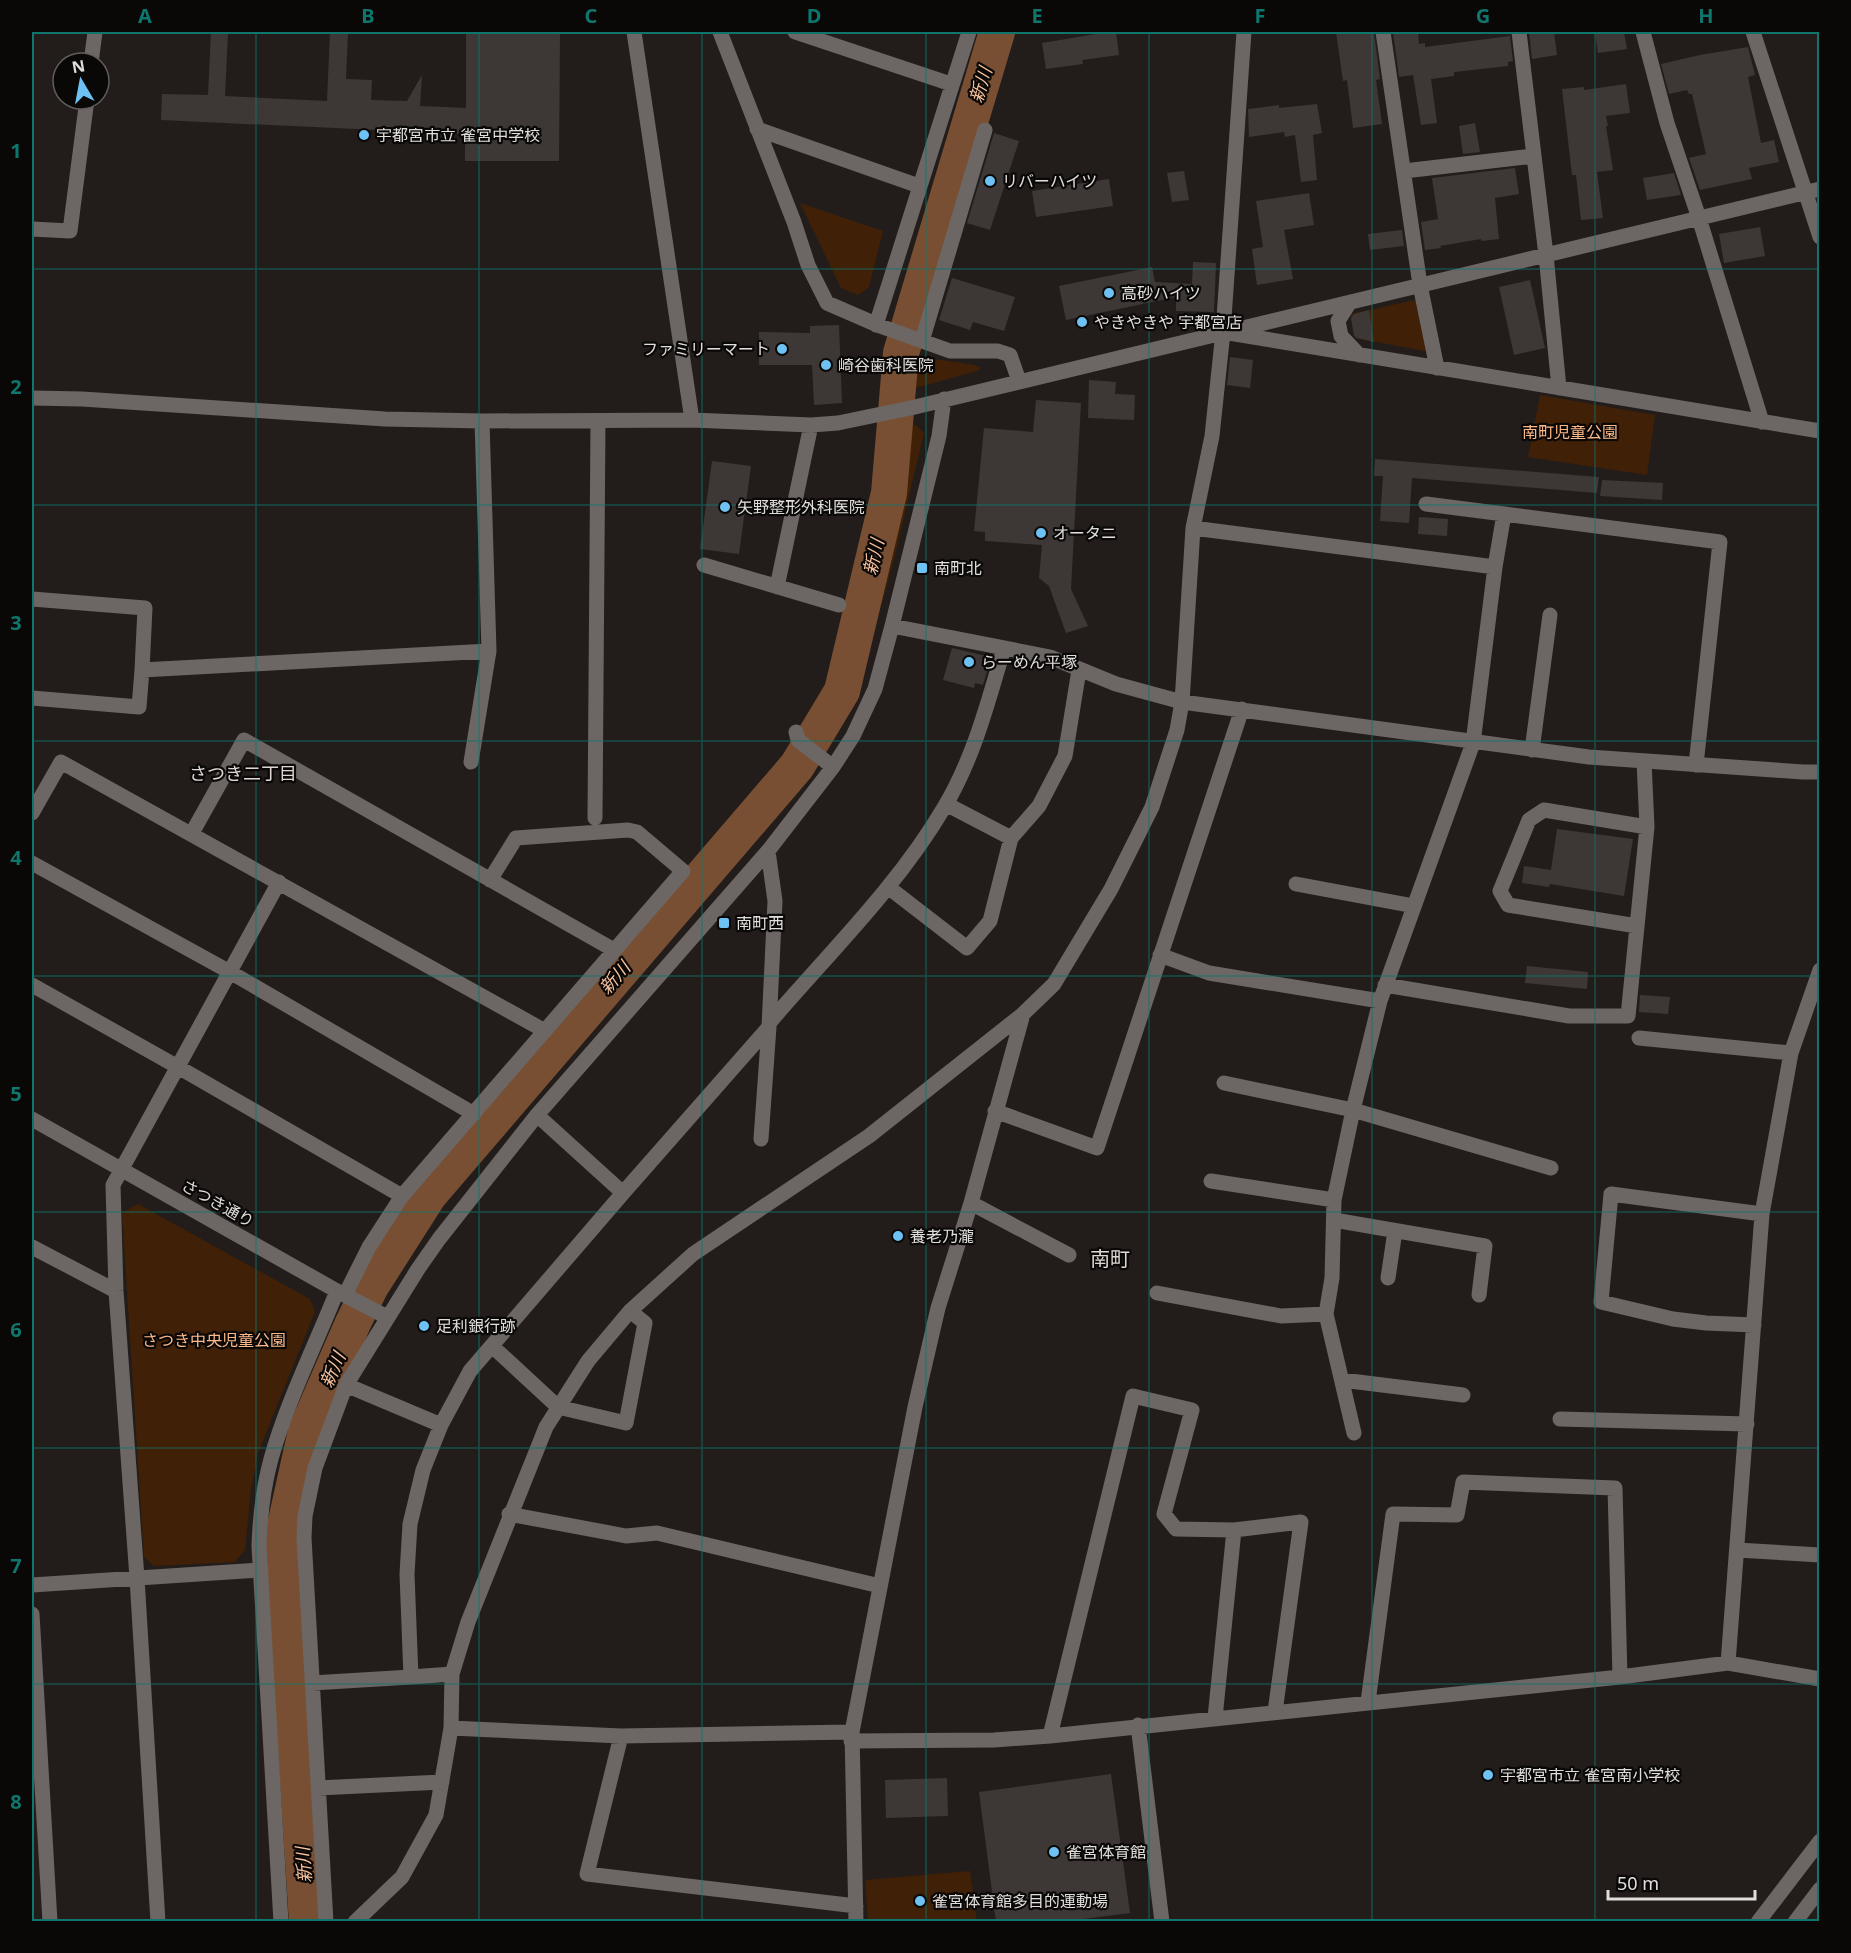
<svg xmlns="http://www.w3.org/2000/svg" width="1851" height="1953" font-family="'Noto Sans','Noto Sans JP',sans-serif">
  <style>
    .green { fill: #402006 }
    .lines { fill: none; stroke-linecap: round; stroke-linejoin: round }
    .river { stroke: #784f32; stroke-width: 36 }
    .building { fill: #3d3835 }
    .minor { stroke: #6c6764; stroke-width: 15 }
    .grid { fill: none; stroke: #0f766e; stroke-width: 1.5; stroke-opacity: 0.55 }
    .poi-dot { fill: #6dc2f3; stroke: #0a0807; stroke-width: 2 }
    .labels { text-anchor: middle; stroke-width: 4.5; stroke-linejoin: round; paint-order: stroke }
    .poi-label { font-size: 16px; fill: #e0dddb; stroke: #0a0807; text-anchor: start }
    .park-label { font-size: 16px; fill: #fbb889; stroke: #0a0807 }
    .street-label { font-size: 16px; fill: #e0dddb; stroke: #0a0807 }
    .water-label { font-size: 18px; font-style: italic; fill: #f8c29d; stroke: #0a0807 }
    .neighbourhood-label { font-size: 18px; fill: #ded8d4; stroke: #0a0807 }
    .quarter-label { font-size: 20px; fill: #ded8d4; stroke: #0a0807 }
    .neatline { fill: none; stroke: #0f766e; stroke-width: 2 }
    .grid-label { font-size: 20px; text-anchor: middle; font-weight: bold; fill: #0f766e }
  </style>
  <rect width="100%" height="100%" fill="#221d1b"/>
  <path class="green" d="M800,203L883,231L869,287L858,295L841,288Z
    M1419,299L1430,352L1355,338L1351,314Z
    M916,356L974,365L981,368L977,371L912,389Z
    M1540,395L1655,415L1647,475L1528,457Z
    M912,425L917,426L924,433L893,563L878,617C892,553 908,490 912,425Z
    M138,1204L310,1299L315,1312L258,1453L251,1489L245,1550L235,1562L154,1566L144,1557L122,1213Z
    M970,1871L977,1921H868L865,1880Z"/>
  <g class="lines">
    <path class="river" d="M307,1922L284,1565V1530L306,1431L353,1323L371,1286L429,1195L797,766L842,691L889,493L901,353L997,32"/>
  </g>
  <path class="building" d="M211,32H228L225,96L327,101L330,32H348L346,79L372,80L371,100L407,101L422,75L420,106L466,108V32H560L559,161H465V134L161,120L162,94L208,95Z
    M1108,32H1116L1119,55L1082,60L1083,64L1046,69L1042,43Z
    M1336,32H1374L1380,79L1376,80L1382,124L1353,128L1347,80L1343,81Z
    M1393,32H1418L1419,44L1425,43V47L1510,36L1513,61L1508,62V66L1454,72V76L1431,79L1437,123L1421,125L1413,75L1399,77Z
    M1529,32H1554L1557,55L1532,59Z
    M1595,32H1624L1627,49L1598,53Z
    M1748,47L1755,75L1748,77L1761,143L1774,140L1779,162L1749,168L1752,179L1700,190L1689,158L1706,154L1692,94H1689L1687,90L1669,94L1661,64L1700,55Z
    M1626,84L1630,113L1606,116L1608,126H1606L1613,170L1597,172L1603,218L1581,220L1576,175H1572L1562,89L1584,87V90Z
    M1317,104L1322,133L1313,135L1317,180L1301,182L1295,135L1285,137L1284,132L1249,137L1248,109L1279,105V108Z
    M1475,123L1480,152L1463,154L1459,126Z
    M994,133L1019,141L990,230L967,223Z
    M1515,168L1519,194L1495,198L1499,239L1481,241V239L1440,246L1441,248L1425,250L1421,222L1438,219L1432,178Z
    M1184,171L1189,200L1172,202L1167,173Z
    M1674,173L1681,195L1647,200L1643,178Z
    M1109,179L1113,206L1036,217L1032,191Z
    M1309,193L1314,225L1284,230L1293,279L1257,285L1252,249L1263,247L1256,201Z
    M1760,227L1765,256L1724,263L1719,234Z
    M1402,230L1404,246L1370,250L1368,234Z
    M1193,262L1216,263L1214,312L1176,311V297L1066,320L1059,286L1152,267L1155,282L1192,284Z
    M952,278L1015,297L1004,331L973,322L970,330L939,320Z
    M1530,280L1545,348L1514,355L1499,287Z
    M1369,310L1374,342L1357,338L1354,336L1351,318L1354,314Z
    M839,325L842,403L814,405L812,365H759V332L810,333V326Z
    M1230,357L1253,360L1250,388L1227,385Z
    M1089,380L1116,382L1115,394L1135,395L1134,420L1088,418Z
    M1036,400L1081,403L1071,589L1088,626L1066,633L1049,586L1039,578L1042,545L985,541V532L974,531L984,428L1033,432Z
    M1375,459L1599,477L1597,493L1412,478L1409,523L1380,521L1383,476H1374Z
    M712,461L751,466L739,554L700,549Z
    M1602,480L1663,483L1662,500L1600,496Z
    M1419,517L1448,519L1447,536L1418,534Z
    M952,648L986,656L990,661L983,685L975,683L974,688L943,680Z
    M1557,829L1633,839L1624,896L1550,884L1549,887L1522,883L1524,866L1551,870Z
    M1527,966L1588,972L1587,989L1525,983Z
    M1640,995L1670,997L1668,1014L1639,1012Z
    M1111,1774L1130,1913L1075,1920V1922H996L979,1792Z
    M947,1778L948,1816L886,1818L885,1780Z"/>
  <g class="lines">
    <path class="minor" d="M634,32L692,420
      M720,32L794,222L808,265L827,303L880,326L950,351H998L1010,355L1019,381
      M795,32L951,84
      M1383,32L1420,285L1437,368
      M1519,32L1546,255L1559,388
      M1643,32L1667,123L1699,218L1762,422
      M1753,32L1820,237
      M91,63L95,32
      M757,129L919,186
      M1404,171L1534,156
      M32,229L70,231L87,99
      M1350,302L1338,321L1341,336L1359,355
      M876,325L969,32
      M1229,333L1820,431
      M922,341L985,130
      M32,398L82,399L385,419L482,421L692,420L811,425L838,423L915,407L1820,189
      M1426,504L1504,514
      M1193,528L1495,567
      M704,565L839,605
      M777,587L811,425
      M32,599L145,608L142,670L489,651
      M892,626L1050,657L1116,684L1182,702L1589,757L1803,772H1820
      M32,698L139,707L142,670
      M796,732L798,740L833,767
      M1532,750L1550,615
      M471,762L489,651L482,421
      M32,813L61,762L545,1031
      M595,818L598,421
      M192,833L244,740L614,950
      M1011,838L1039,806L1065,756L1079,670
      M32,863L230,972L474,1114
      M1296,884L1414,906
      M888,887L967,948L990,921L1011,838L946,804
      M1637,926L1508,905L1500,891L1529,820L1544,810L1647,827
      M1160,955L1209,973L1380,1001
      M32,985L178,1067L402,1196
      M1385,985L1569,1016H1628L1647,827L1644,761
      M770,1022C830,952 898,886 945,806C974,757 988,702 1004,648
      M1639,1038L1791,1053
      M1224,1083L1353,1110L1551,1168
      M995,1111L1097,1148L1242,709
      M537,1115L623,1193
      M32,1119L337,1291L387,1317
      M761,1139L769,1027L775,901L768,851
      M1211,1181L1334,1200
      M971,1203L1069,1255
      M1334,1220L1485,1246L1479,1295
      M32,1247L116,1291
      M1388,1278L1395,1231
      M1157,1293L1281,1316L1326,1314
      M345,1295L369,1247L402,1196L683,871L637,832L628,830L516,838L490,880
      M1754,1325L1706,1323L1673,1319L1601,1302L1611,1194L1762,1214
      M492,1346L558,1407L626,1423L645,1323L630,1311
      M1342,1380L1463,1395
      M346,1385L441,1425
      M1560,1419L1747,1424
      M1354,1433L1326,1314L1332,1278L1334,1200L1353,1110L1380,1001L1473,743L1495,567L1504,514L1720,542L1696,765
      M509,1514L626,1536L657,1533L880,1586
      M1737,1550L1820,1555
      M32,1585L261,1570
      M32,1614L50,1922
      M1728,1663L1762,1214L1791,1053L1820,970
      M411,1677L452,1674
      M312,1683L411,1677L407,1574L410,1524L423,1470L441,1425L470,1371L623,1193L769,1027
      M1368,1702L1393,1514L1457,1515L1463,1482L1615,1488L1620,1677
      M1215,1718L1234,1530
      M1138,1725L1162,1922
      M451,1728L621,1736L852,1732
      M621,1736L587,1874L856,1906
      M1050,1736L1133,1396L1192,1410L1164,1514L1176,1529L1234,1530L1301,1522L1275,1712
      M851,1741L994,1740L1050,1736L1620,1677L1728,1663L1820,1679
      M318,1788L442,1782
      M158,1922L137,1578L116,1291L113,1185L279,882
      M281,1922L259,1546C260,1517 263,1488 271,1459C286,1404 316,1344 337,1291
      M326,1922L304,1538L305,1516L315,1468L346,1385L418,1269L439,1239L537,1115L768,851L833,767L853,736L875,689L892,626L939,436L944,399
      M355,1922L402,1877L436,1815L451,1728L452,1674L468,1622L546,1427L588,1361L630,1311L693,1254L869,1136L1023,1014
      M856,1922L852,1732L915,1407L938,1308L971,1203L1023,1014L1054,984L1111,889L1152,807L1177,730L1182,702L1193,528L1212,436L1223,332L1244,32
      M1758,1922L1820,1841
      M1795,1922L1820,1889"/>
  </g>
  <path class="grid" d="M256,32V1922M479,32V1922M702,32V1922M926,32V1922M1149,32V1922M1372,32V1922M1595,32V1922M32,269H1820M32,505H1820M32,741H1820M32,976H1820M32,1212H1820M32,1448H1820M32,1684H1820"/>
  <g class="poi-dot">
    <circle cx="364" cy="135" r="6"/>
    <circle cx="990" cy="181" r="6"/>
    <circle cx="1109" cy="293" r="6"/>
    <circle cx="1082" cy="322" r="6"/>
    <circle cx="782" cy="349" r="6"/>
    <circle cx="826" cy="365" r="6"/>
    <circle cx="725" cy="507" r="6"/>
    <circle cx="1041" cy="533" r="6"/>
    <rect x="916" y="562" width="12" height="12" rx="3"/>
    <circle cx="969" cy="662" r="6"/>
    <rect x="718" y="917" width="12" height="12" rx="3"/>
    <circle cx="898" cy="1236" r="6"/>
    <circle cx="424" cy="1326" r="6"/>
    <circle cx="1488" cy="1775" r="6"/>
    <circle cx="1054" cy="1852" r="6"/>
    <circle cx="920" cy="1901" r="6"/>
  </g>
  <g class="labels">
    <g class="poi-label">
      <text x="376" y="141">宇都宮市立 雀宮中学校</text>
      <text x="1002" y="187">リバーハイツ</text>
      <text x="1121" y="299">高砂ハイツ</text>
      <text x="1094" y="328">やきやきや 宇都宮店</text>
      <text x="770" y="355" text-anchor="end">ファミリーマート</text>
      <text x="838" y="371">崎谷歯科医院</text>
      <text x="737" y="513">矢野整形外科医院</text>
      <text x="1053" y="539">オータニ</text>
      <text x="934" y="574">南町北</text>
      <text x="981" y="668">らーめん平塚</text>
      <text x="736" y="929">南町西</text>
      <text x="910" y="1242">養老乃瀧</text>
      <text x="436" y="1332">足利銀行跡</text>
      <text x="1500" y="1781">宇都宮市立 雀宮南小学校</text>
      <text x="1066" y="1858">雀宮体育館</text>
      <text x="932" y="1907">雀宮体育館多目的運動場</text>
    </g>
    <g class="park-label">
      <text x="1570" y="438">南町児童公園</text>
      <text x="214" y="1346">さつき中央児童公園</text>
    </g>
    <g class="street-label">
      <text transform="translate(218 1203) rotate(29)" y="6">さつき通り</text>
    </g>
    <g class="water-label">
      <text transform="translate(981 85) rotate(-73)" y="6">新川</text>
      <text transform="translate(874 557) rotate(-77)" y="6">新川</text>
      <text transform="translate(615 978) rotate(-49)" y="6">新川</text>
      <text transform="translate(333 1370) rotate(-66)" y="6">新川</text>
      <text transform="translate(304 1865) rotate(-94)" y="6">新川</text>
    </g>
    <g class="neighbourhood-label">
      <text x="243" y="780">さつき二丁目</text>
    </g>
    <g class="quarter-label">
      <text x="1110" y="1266">南町</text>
    </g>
  </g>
  <rect width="1851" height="1953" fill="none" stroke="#0a0807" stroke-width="66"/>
  <g transform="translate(81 81) rotate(350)"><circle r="28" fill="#0a0807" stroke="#605d5c" stroke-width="1.5"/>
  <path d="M0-4.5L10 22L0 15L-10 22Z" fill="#6dc2f3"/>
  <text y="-9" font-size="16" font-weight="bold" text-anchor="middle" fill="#e0dddb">N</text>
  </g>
  <path d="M1608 1890v9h147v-9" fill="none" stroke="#e0dddb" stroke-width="3"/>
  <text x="1617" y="1890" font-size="18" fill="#e0dddb" stroke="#0a0807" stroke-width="4.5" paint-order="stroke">50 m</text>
  <rect x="33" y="33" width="1785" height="1887" class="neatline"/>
  <g class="grid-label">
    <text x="145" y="23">A</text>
    <text x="368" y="23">B</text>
    <text x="591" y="23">C</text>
    <text x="814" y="23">D</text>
    <text x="1037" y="23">E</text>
    <text x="1260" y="23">F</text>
    <text x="1483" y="23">G</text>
    <text x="1706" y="23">H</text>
    <text x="16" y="158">1</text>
    <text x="16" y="394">2</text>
    <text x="16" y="630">3</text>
    <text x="16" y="865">4</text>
    <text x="16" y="1101">5</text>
    <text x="16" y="1337">6</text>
    <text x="16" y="1573">7</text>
    <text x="16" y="1809">8</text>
  </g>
</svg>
